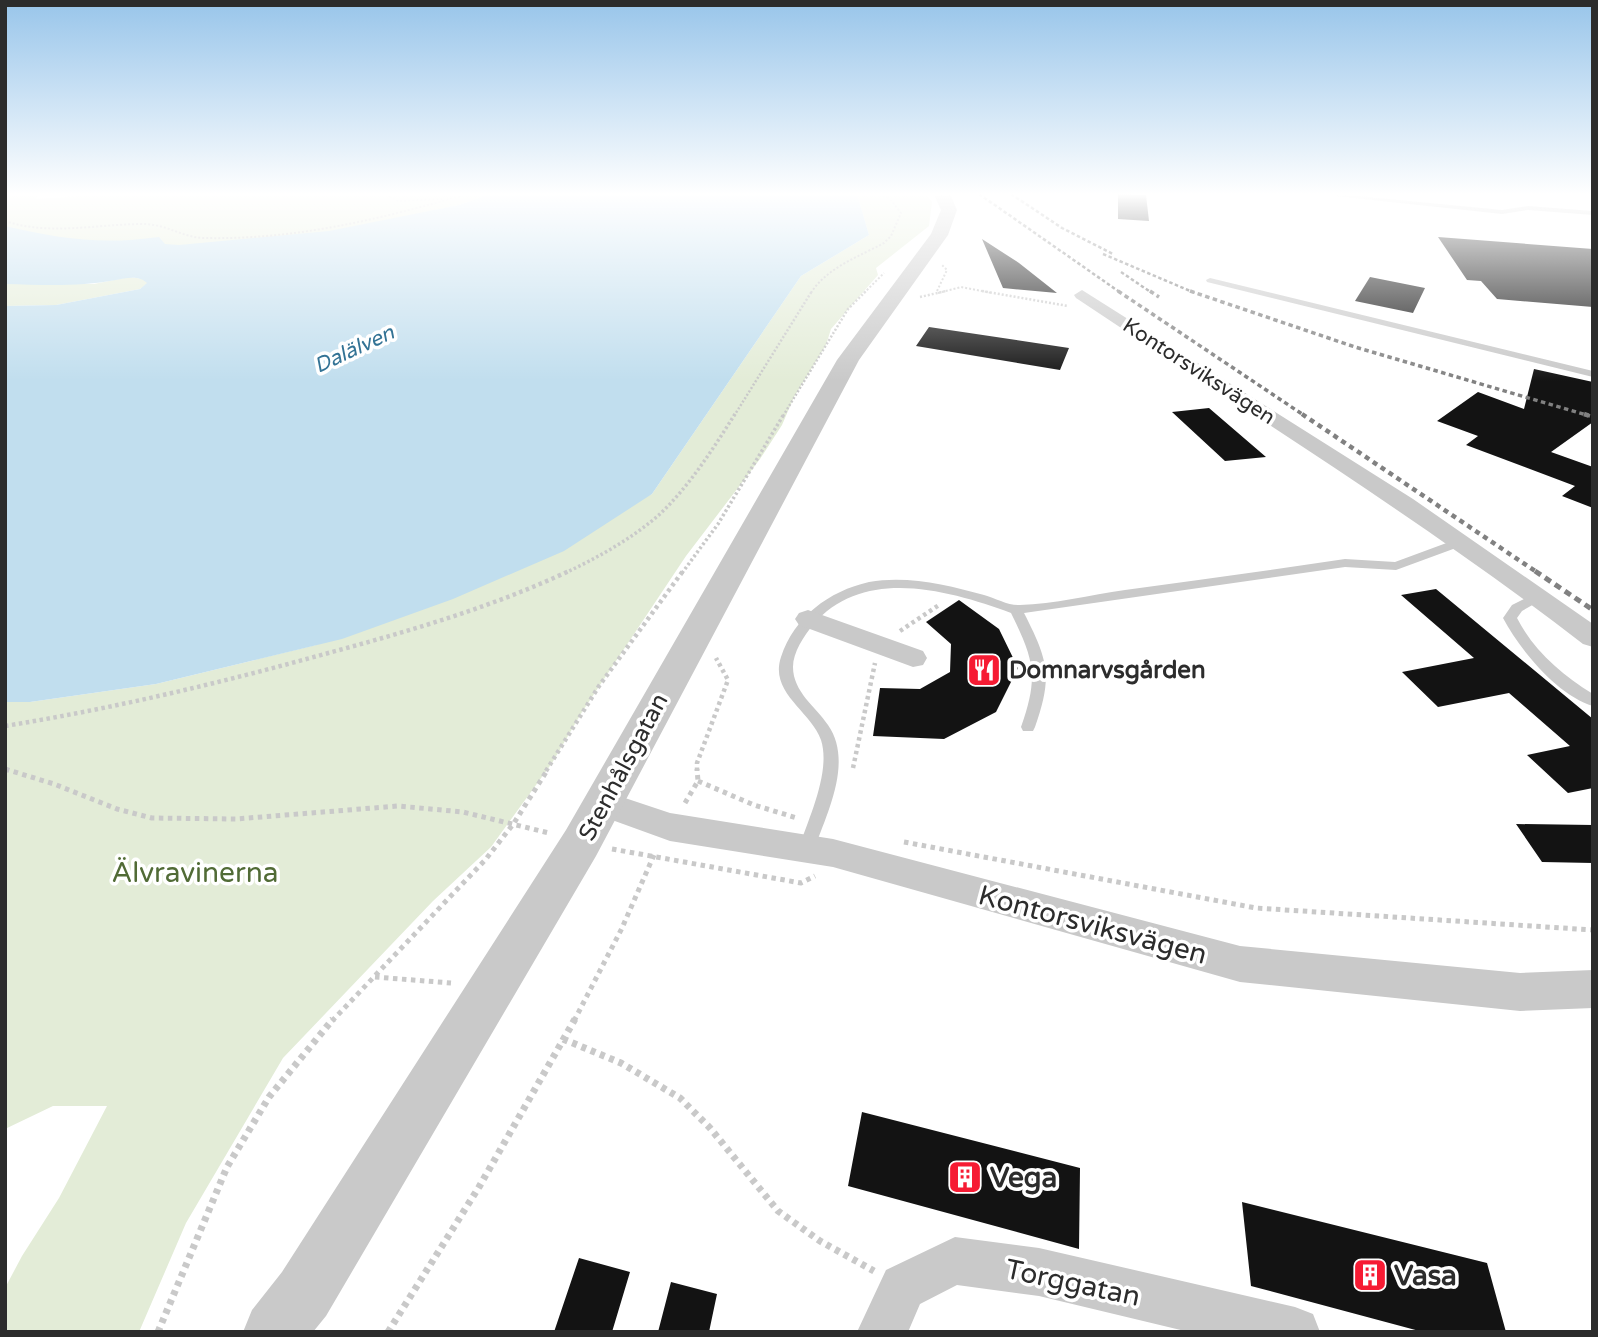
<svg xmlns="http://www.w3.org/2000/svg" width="1598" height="1337" font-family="'Varela Round',sans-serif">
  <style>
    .green { fill: #e3ecd7 }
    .water { fill: #c1deee }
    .building { fill: #131313 }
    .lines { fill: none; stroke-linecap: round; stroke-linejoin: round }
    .path-far5 { stroke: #c9c9c9; stroke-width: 2; stroke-dasharray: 2 2; stroke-linecap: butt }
    .path-far4 { stroke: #c9c9c9; stroke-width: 2.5; stroke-dasharray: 2 2; stroke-linecap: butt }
    .path-far3 { stroke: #c9c9c9; stroke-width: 3.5; stroke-dasharray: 2.5 2.5; stroke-linecap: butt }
    .path-far2 { stroke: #c9c9c9; stroke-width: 4.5; stroke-dasharray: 3.5 3.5; stroke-linecap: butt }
    .path-far1 { stroke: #c9c9c9; stroke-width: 5; stroke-dasharray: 4.5 4.5; stroke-linecap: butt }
    .path { stroke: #c9c9c9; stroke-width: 7; stroke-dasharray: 5 5; stroke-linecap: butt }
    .service { fill: #c9c9c9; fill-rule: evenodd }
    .minor { fill: #c9c9c9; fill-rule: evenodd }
    .tertiary { fill: #c9c9c9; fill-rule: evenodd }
    .rail-far3 { stroke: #818181; stroke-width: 2.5; stroke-dasharray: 3.5 2.5; stroke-linecap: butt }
    .rail-far2 { stroke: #818181; stroke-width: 3.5; stroke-dasharray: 4.5 3.5; stroke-linecap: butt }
    .rail-far1 { stroke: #818181; stroke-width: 4.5; stroke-dasharray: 5 4.5; stroke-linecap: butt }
    .rail { stroke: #818181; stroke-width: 5; stroke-dasharray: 7 5; stroke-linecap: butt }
    .labels { text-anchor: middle; stroke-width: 7; stroke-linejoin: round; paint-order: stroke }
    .far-water-label { font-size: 21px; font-style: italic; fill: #337395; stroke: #fff }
    .far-street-label { font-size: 21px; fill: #2c2c2c; stroke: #fff }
    .poi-label { font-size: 24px; font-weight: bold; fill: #2c2c2c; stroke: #fff; text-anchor: start }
    .street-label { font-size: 24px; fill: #2c2c2c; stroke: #fff }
    .near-park-label { font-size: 28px; fill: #516b36; stroke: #fff }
    .near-street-label { font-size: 28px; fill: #2c2c2c; stroke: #fff }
    .near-poi-label { font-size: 28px; font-weight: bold; fill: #2c2c2c; stroke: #fff; text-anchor: start }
  </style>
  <rect width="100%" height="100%" fill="#fff"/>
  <path class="green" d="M5,194H39L36,199L108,194H490L459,205L325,234L180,248L49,240L5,228Z
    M857,194L927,195L932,202L929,226L876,268L878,275L831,329L826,345L794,397L782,425L760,459L686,556L582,712L552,763L491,847L433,901L283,1058L186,1223L139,1332H5V1288L22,1256L59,1198L107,1106H53L5,1129V702H30L156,684L316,645L652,494L801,276L869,235Z
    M129,277L144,279L148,283L140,289L56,305L5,306V284H94Z"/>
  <path class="water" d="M490,194H857L869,235L801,276L652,494L564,551L453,599L342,639L156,684L30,702H5V306L56,305L140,289L147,283C139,275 126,278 116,280C79,287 43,285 5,284V226C61,239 101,245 159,237L165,244L179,245L329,231L459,205Z"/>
  <path class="building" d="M1118,194L1146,195L1149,221L1118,219Z
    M1438,237L1593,249V307L1497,299L1481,281L1467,280Z
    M982,239L1019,263L1057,293L1003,288Z
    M1370,277L1425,288L1413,313L1355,301Z
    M929,327L1069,348L1060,370L916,346Z
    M1534,369L1593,382V422L1551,452L1593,467V508L1562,496L1575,486L1466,445L1478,436L1437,421L1478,392L1524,409Z
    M1209,408L1266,457L1225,461L1172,412Z
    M1436,589L1593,719V788L1568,793L1527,755L1570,746L1509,693L1438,707L1402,672L1474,658L1401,595Z
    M959,600L999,629L1018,668L996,712L944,739L873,736L880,688L920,689L950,672L951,644L926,622Z
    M1516,824L1593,825V863L1542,862Z
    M862,1112L1080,1168L1079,1249L848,1186Z
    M1242,1202L1487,1263L1506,1332H1423L1251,1286Z
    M579,1258L630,1272L612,1332H554Z
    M671,1282L717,1294L709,1332H658Z"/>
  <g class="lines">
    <path class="path-far5" d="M386,194L398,201L443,199
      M5,221C50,236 96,224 143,224C167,224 183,238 205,238C295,240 381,219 467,194
      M937,291L947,270L941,264
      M811,293C826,268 860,256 884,243L891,236L901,213L891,200L881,194
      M864,293L884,273
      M938,293L961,287L992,293"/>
    <path class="path-far4" d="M982,291L1068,306
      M920,297L946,291
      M734,416L812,291
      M783,416L848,309L866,291"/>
    <path class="path-far3" d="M565,573C597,558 635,537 661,513C690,485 713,449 735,414
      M682,573L718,524L784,414"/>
    <path class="path-far2" d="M900,631L939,605
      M5,726C116,708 224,682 332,652C413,630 492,607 569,571
      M853,768L875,663
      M5,769L10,771
      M546,771L599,686L683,571
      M697,771V763L728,680L716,658"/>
    <path class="path-far1" d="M5,769L54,784L117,809L152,818L236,819L398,806L463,812L549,833
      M698,781L754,805L797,818
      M685,803L698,781L697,769
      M904,842L1256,908L1593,930
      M612,849L801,883L815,876
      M375,977L451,983
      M332,1021L486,859L514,823L548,769
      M574,1021L622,928L654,855"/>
    <path class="path" d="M563,1039L621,1063L680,1098L710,1128L778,1211L820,1241L874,1271
      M158,1332L227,1167L269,1097L333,1019
      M388,1332L479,1187L575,1019"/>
    <path class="service" d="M1317,194H1337L1502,210L1528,206L1593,211V215L1528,210L1502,214Z
      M1210,278L1593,371V377L1207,282L1206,280Z
      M1460,538L1464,539V545L1396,570L1345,567L1024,613C1048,660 1053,676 1035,727L1033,731H1023L1021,727C1039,676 1034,660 1011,613C948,590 863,566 813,625C804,636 793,652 793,667C793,692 816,707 828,725C853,761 828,811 815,847L813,852L807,854L801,852L799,847C809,818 831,771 821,740C811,711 769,693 781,657C794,617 829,591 869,582C907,575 948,585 984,595C995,598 1009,606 1020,605C1054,604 1090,595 1125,590C1198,580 1272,570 1345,559L1395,562Z
      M1538,592L1544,596L1543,599L1522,611L1517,618C1534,651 1561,674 1593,694V706C1557,695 1520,650 1503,618L1512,605Z"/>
    <path class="minor" d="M1082,290L1413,499L1593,624V647L1583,644C1421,519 1247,412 1076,298L1074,295Z
      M808,610L923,651L927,658L923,665L913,667L799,625L795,619L799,613Z
      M601,790L670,813L833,839L1240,946L1520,973L1593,970V1008L1520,1011L1240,982L833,867L670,841L590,812L585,803L590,794Z
      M955,1237L1039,1248L1295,1307L1313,1314L1320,1332H1189L1039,1296L957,1285L920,1304L908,1332H857L886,1270Z"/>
    <path class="tertiary" d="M934,194H950L957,210L948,235L859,360L596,856L326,1316L313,1332H243L252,1310L282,1272L566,830L837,360L931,234L941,210Z"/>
    <path class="rail-far3" d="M979,194L1121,293
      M1011,194L1062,228L1113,254
      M1103,254L1195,293
      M1121,272L1152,293"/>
    <path class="rail-far2" d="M1118,291L1305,416
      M1150,291L1159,297
      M1190,291L1355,347L1590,416"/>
    <path class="rail-far1" d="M1302,414L1538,573
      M1584,414L1593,417"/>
    <path class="rail" d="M1535,571L1593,610"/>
  </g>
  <linearGradient id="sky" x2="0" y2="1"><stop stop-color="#98c5ea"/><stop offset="0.51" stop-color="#fff"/><stop offset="1" stop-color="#fff" stop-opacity="0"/></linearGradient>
  <rect width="1598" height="381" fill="url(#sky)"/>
  <defs>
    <g id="restaurant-square" transform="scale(1.75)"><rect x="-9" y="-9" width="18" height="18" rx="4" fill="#f61b33" stroke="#fff"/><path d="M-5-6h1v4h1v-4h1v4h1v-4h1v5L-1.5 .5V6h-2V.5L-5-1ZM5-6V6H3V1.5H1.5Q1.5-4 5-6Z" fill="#fff"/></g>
    <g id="building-square" transform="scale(1.75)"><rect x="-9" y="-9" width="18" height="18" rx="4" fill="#f61b33" stroke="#fff"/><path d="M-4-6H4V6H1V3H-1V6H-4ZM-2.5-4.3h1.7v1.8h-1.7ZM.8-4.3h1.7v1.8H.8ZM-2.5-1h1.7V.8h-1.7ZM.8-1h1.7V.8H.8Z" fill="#fff"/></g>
  </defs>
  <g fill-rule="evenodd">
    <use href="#restaurant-square" x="984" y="670"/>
    <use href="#building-square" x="965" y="1177"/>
    <use href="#building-square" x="1370" y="1275"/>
  </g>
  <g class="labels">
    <g class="far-water-label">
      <text transform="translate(354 349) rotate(-25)" y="7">Dalälven</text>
    </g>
    <g class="far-street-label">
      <text transform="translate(1199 371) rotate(33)" y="7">Kontorsviksvägen</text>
    </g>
    <g class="poi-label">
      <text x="1009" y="678">Domnarvsgården</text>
    </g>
    <g class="street-label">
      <text transform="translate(623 767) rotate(-62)" y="8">Stenhålsgatan</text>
    </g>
    <g class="near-park-label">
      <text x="195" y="882">Älvravinerna</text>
    </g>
    <g class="near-street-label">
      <text transform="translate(1093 924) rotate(15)" y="10">Kontorsviksvägen</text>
      <text transform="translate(1073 1282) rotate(12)" y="10">Torggatan</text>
    </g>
    <g class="near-poi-label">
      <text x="990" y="1187">Vega</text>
      <text x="1394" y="1285">Vasa</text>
    </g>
  </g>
  <rect width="1598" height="1337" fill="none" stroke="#2c2c2c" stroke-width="14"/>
</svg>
